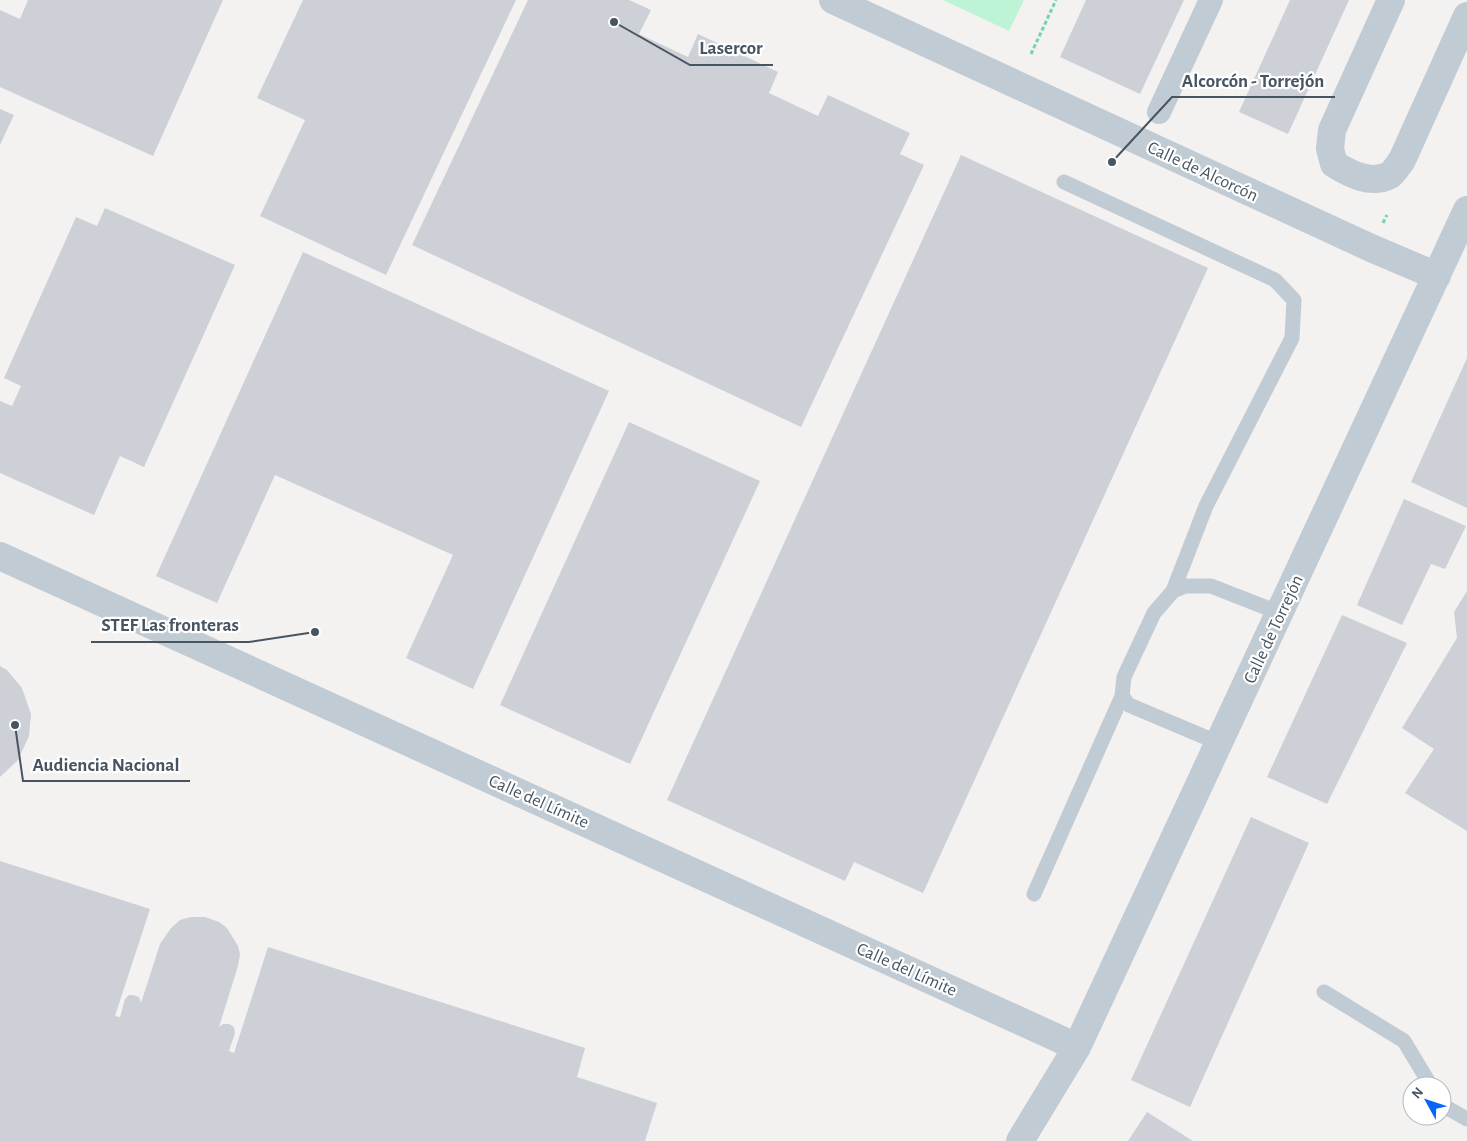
<svg xmlns="http://www.w3.org/2000/svg" width="1467" height="1141" font-family="'Alegreya Sans',sans-serif">
  <style>
    .green { fill: #bdf4d5 }
    .building { fill: #cdd0d6 }
    .lines { fill: none; stroke-linecap: round; stroke-linejoin: round }
    .path { stroke: #71d6a9; stroke-width: 3; stroke-dasharray: 4 2.5; stroke-linecap: butt }
    .service { stroke: #c1cbd4; stroke-width: 15 }
    .pedestrian { stroke: #c1cbd4; stroke-width: 24 }
    .minor { stroke: #c1cbd4; stroke-width: 28 }
    .tertiary { stroke: #c1cbd4; stroke-width: 28 }
    .labels { text-anchor: middle; stroke-width: 4.5; stroke-linejoin: round; paint-order: stroke }
    .street-label { font-size: 18px; fill: #475461; stroke: #fff }
    .leader { fill: none; stroke: #475461; stroke-width: 2 }
    .callout-dot { fill: #475461; stroke: #fff; stroke-width: 2 }
    .callout-label { font-size: 19px; text-anchor: middle; font-weight: bold; fill: #475461; stroke: #fff; stroke-width: 4.5; stroke-linejoin: round; paint-order: stroke }
  </style>
  <rect width="100%" height="100%" fill="#f4f1f1"/>
  <path class="green" d="M943,0H1024L1009,31Z"/>
  <path class="building" d="M28,0H223L153,156L0,87V10L20,19Z
    M303,0H516L386,275L260,216L305,120L257,98Z
    M528,0H629L651,10L639,34L688,57L698,34L778,72L769,93L818,116L828,95L910,133L900,154L924,165L801,427L412,245Z
    M1086,0H1184L1140,94L1060,57Z
    M1290,0H1349L1288,134L1239,112Z
    M0,109L14,115L0,145Z
    M961,155L1208,268L923,893L854,862L845,881L667,800Z
    M105,208L235,265L144,467L120,456L94,515L0,473V401L12,406L21,386L4,378L76,217L97,226Z
    M303,252L609,391L473,689L406,658L453,555L275,475L217,603L156,576Z
    M1467,358V508L1411,482Z
    M629,422L760,481L630,764L500,705Z
    M1404,499L1466,526L1445,569L1431,564L1402,625L1357,605Z
    M1467,591V831L1405,793L1434,749L1402,728L1457,638L1454,612Z
    M1342,615L1407,643L1327,804L1267,777Z
    M0,666L7,670L22,688L31,714L29,736L18,760L0,777Z
    M1251,817L1309,843L1190,1107L1131,1080Z
    M0,861L150,909L115,1016L120,1017L125,999L129,995H133L139,997L141,1003L160,944L171,928L180,920L191,917H205L219,922L227,928L238,946L240,954L238,966L219,1027L223,1024H229L234,1027L235,1033L229,1051L234,1053L268,947L585,1048L577,1077L657,1103L645,1141H0Z
    M1147,1112L1193,1141H1128Z"/>
  <g class="lines">
    <path class="path" d="M1031,54L1056,0
      M1383,223L1387,215"/>
    <path class="service" d="M1064,182L1275,280L1294,300L1292,338L1206,506L1173,591
      M1219,743L1129,705L1122,696L1124,677L1154,613L1173,591L1185,586H1211L1280,613
      M1034,894L1122,696
      M1324,992L1404,1041L1431,1086
      M1442,1104L1444,1106L1467,1119"/>
    <path class="pedestrian" d="M1159,112L1211,0"/>
    <path class="minor" d="M1391,0L1332,130L1330,149L1334,164C1350,174 1371,185 1390,175C1394,172 1399,164 1402,160L1467,16"/>
    <path class="tertiary" d="M833,0L1371,248L1437,276
      M0,556L1077,1047
      M1020,1141L1077,1047L1467,210"/>
  </g>
  <g class="labels">
    <g class="street-label">
      <text transform="translate(1203 171) rotate(25)" y="6">Calle de Alcorcón</text>
      <text transform="translate(1273 629) rotate(-65)" y="6">Calle de Torrejón</text>
      <text transform="translate(539 801) rotate(24)" y="6">Calle del Límite</text>
      <text transform="translate(907 969) rotate(24)" y="6">Calle del Límite</text>
    </g>
  </g>
  <path class="leader" d="M614 22L690 65H773M1112 162L1172 97H1335M315 632L249 642H91M15 725L23 781H190"/>
  <g class="callout-dot">
    <circle cx="614" cy="22" r="5"/>
    <circle cx="1112" cy="162" r="5"/>
    <circle cx="315" cy="632" r="5"/>
    <circle cx="15" cy="725" r="5"/>
  </g>
  <g class="callout-label">
    <text x="731" y="54">Lasercor</text>
    <text x="1253" y="87">Alcorcón - Torrejón</text>
    <text x="170" y="631">STEF Las fronteras</text>
    <text x="106" y="771">Audiencia Nacional</text>
  </g>
  <g transform="translate(1427 1101) rotate(310)"><circle r="24" fill="#ffffff" stroke="#b5bbc0"/>
  <path d="M0-4L9 19L0 12L-9 19Z" fill="#0666f9"/>
  <text y="-8" font-size="14" font-weight="bold" text-anchor="middle" fill="#475461">N</text>
  </g>
</svg>
